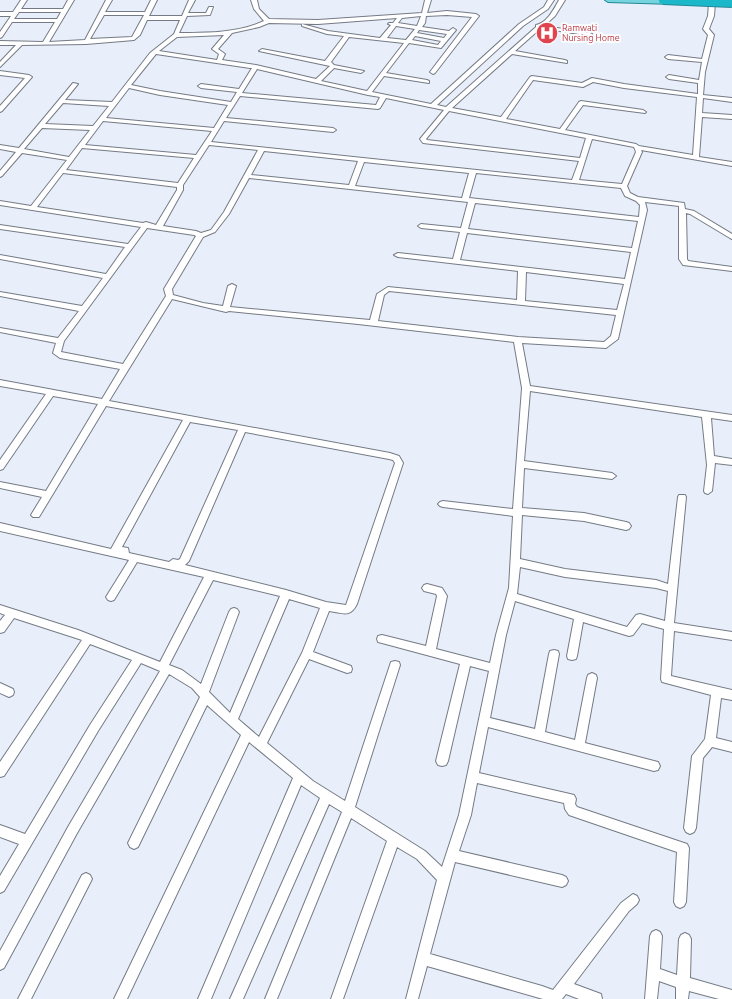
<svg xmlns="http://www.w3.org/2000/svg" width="732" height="999" font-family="Ubuntu,sans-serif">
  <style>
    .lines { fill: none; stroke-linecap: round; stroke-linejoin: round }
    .minor-casing { stroke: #757b85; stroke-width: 2 }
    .major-casing { stroke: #228996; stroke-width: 2 }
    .minor { fill: #fff; fill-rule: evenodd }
    .major { fill: #76d4df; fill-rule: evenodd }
    .highway-bridge-casing { stroke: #228996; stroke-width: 10; stroke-linecap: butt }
    .highway-bridge { stroke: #1ab8c9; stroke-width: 8 }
    .labels { text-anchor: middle; stroke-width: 4; stroke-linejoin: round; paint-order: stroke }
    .far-health-label { font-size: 9px; fill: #be3a42; stroke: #fbfcfe; text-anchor: start }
  </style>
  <rect width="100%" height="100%" fill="#e9effa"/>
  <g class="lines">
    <g class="minor-casing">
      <path id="minor" d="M21,0H27L21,9H63L68,0H74L49,42L85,40L106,0H112L105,12H145L151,0H157L149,16H182L189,0H195L188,13H206L209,7H213L210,15L187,16L179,33C208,33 238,33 264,21L254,9L251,0H257L259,9L269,19L318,20L422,13L425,0H431L427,13L447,11L476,14L479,16L435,73L433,74L430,72L472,17L447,15L426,16L425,23L422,27L449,31L453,28L456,30L441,48L409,43L386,73L427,80L429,81V83L384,76L372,92L431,104L519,24L544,7L548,0H554L548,9L523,26L437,105L446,107L536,27V25C547,23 554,9 559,0H565L555,16L544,26L590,33L592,34V36L541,28L515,51L565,60L567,61V63L512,54L452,108L501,117L530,77L532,76L582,83L592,78L624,84L698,94V83L669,79L666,77L669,75L699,80L702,62L668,59L665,57L668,55L702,59L708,35L703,29L708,16L709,3L712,1L715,3L714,16L709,29L714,35L705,72L703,95L732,98V102L703,98L702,113L732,115V119L702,117L699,157L732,162V166L641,150L642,152L627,186L630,193L638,197L684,203L685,209L694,211L732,234V239L730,238L690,214L686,213L687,259L688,261L732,267V271L683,265L679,259V206L645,202L647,210L618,339L606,348L522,343L530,386L732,415V421L711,418L714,456L732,459V465L715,463L712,491L708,494L705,493L704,491L707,465L702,417L530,391L524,461L612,473L616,476L612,479L524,468L522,508L584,513L626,522L629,523L631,526L629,529L626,530L584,521L522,515L520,559L565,569L656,580L668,584L678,497L679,495H685L686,497L674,623L732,632V640L674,631L671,676L732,690V700L721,698L716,738L732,742V752L712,747L703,758L696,828L694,832L690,834L686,832L684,828L692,756L705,739L711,695L662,682L661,679L664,629L642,623L633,635L629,636L583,622L577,656L576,659L572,660L568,659L567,656L574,619L515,601L506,635L490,718L535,729L549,654L550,651L554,650L558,651L559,654L545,732L575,740L587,678L588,675L592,673L596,675L597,678L585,743L654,761L658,762L660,766L658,770L654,771L488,727L479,773L570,794L574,795L576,799L575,804L577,807L687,844L689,848L686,902L684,906L680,908L676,906L674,902L677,852L569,815L565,809L564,803L477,783L471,815L459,851L562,875L566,877L568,881L566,885L562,887L455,862L430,954L542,986L553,990L621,903L633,894L637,896L639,900L637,904L629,911L574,984L601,994L602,999H579L566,994L562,999H543L427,966L418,999H406L437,880L417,859L397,847L343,999H331L387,841L351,818L277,999H265L342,812L329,804L243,999H230L320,798L301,785L211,999H198L293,778L249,742L127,999H114L241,735L207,705L138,847L134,849L130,847L128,843L130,839L200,697L192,688L169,674L76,835L4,968L0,970V951L68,827L160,671L141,663L98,731L4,891L0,893V876L19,844L0,837V825L25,834L90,725L132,660L90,644L4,776L0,777V762L82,640L14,618L4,632L0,633V621L5,615L0,613V605L78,630L160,662L204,577L137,562L114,600L111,601L108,600L106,597L129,560L0,531V523L111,549L183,420L106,406L39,517H33L31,515L42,497L0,488V482L46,491L98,404L53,396L3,469L0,470V460L46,394L0,386V380L102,399L120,369L60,358L53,353L56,343L0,332V328L58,338L79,311L0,296V292L82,306L103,278L0,259V255L106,274L125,247L0,229V225L128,244L141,227L0,205V201L31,206L67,160L22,153L2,176L0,177V171L16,152L0,149V145L19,148L73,83L78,84L65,100L112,102L150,53L174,34L180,20H147L140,35L134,40L86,44L22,45L0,67V62L16,45H0V41L43,42L55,22H12L2,37L0,38V32L11,16H0V12H13ZM19,12H61L57,19H14ZM104,15H144L132,37L90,39ZM421,16L417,26L398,23L402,18ZM397,18L393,23H389L388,24L391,25L380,38L328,31L302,24V26L327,34L344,36L325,61L262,49L259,51L330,66L316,79L256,65L222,60L225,54L218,49L232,33L259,27L269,23L318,24ZM396,26L415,29L406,40L387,38ZM419,30L447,34L444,38L417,33ZM224,35L212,49L219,54L217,60L159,51L177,37ZM415,36L441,41L438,45L412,40ZM349,37L404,43L367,91L321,81L334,68L361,73L364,71L334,65L331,62ZM156,54L250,68H252L239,89L201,84L198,86L201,88L237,92L231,102L160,91L131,85ZM257,69L368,95L380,97L376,105L242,93ZM533,80L583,87L593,82L624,88L697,97L693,155L639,146L636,144L565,130L583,105L645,113L646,112L643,110L581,101L579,102L560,129L506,119ZM129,88L160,95L228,105L214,128L106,118ZM240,96L378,109L380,108L386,98L444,110L420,139L423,143L579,161L572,180L211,142L224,121L333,132L336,130L333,128L226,118ZM63,103L109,106L93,126L45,124ZM449,111L586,138L580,158L427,140L426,139ZM103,121L212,131L196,155L85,145ZM42,128L90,130L69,157L24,149ZM592,139L634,147L636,152L622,184L579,180ZM209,145L258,150L224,212L211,230L201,233L196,231L163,226L183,190V185ZM82,148L194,158L178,183L66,170ZM264,151L358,161L349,185L251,175ZM364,162L469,173L462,198L355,186ZM63,173L177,187V190L156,225L146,222L143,223L37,207ZM476,173L621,188L625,196L636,201L640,205L639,217L469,198ZM249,178L468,202L461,228L421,224L418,226L421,228L460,232L453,259L398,253L394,255L398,257L518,271L517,300L388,287L377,294L370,320L230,307L236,286L232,284L228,286L223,306L203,303L173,295L172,289L203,237L215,232L229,214ZM475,203L638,221L632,248L468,229ZM147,228L194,235L196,236L164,289L166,296L123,364L61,352L64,341ZM467,233L631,252L625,279L460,260ZM526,272L624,284L617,310L525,301ZM389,291L616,315L611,336L604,342L518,337L378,321L384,295ZM172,299L226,312L229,311L358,324L514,342L522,388L513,509L443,501L440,502L438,504L440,506L443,507L513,516L509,588L496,635L490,663L436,649L447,596L442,588L427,584L424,585L422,588L424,591L436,594L437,596L426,646L382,635L378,636L377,639L378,642L382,643L460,664L436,761L438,765L442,766L446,765L448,761L470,666L489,671L459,815L442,867L425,851L355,807L400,665L399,662L395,661L391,662L390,665L345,801L313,781L267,743L309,659L347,673L351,672L352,669L351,666L313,652L329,611C343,613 350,618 357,604L403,463L399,456L390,453L109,401ZM190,422L238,430L180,559L178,560L173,559L169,562L129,553L128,548L122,547ZM245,432L389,459L393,460L395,463L346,605L326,602L286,590L185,565L189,561ZM520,567L565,577L656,588L668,591L665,621L640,614L636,615L627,627L517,594ZM213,580L280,596L230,713L209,692L239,612L237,609L234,608L231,609L229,612L201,684L182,670L169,665ZM289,599L320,608L302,653L259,737L238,719Z
        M0,71L29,75L32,77L2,111L0,112V106L25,78L0,75Z
        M0,683L13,689L14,692L13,695L9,697L0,693Z
        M86,873L90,875L92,879L90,883L31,999H18L82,875Z
        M656,930L660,932L662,936L660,969L677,975L679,939L681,935L685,933L689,935L691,939L690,978L732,990V999H719L689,991L688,999H676V987L659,981L657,999H645L650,936L652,932Z"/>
    </g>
    <g class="major-casing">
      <path id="major" d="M605,0H668L676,2L673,4L608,2Z"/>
    </g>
    <use href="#minor" class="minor"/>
    <use href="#major" class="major"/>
    <g class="highway-bridge-casing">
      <path id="highway-bridge" d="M663,0L732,3"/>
    </g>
    <use href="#highway-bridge" class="highway-bridge"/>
  </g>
  <defs>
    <g id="hospital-disc" transform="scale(1.15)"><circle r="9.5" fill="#e0444e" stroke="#fbfcfe"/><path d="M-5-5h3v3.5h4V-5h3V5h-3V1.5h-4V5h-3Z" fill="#fff"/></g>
  </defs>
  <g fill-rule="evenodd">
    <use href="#hospital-disc" x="547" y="33"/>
  </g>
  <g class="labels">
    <g class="far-health-label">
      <text x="562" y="31">Ramwati<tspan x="562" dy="10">Nursing Home</tspan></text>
    </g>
  </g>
</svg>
